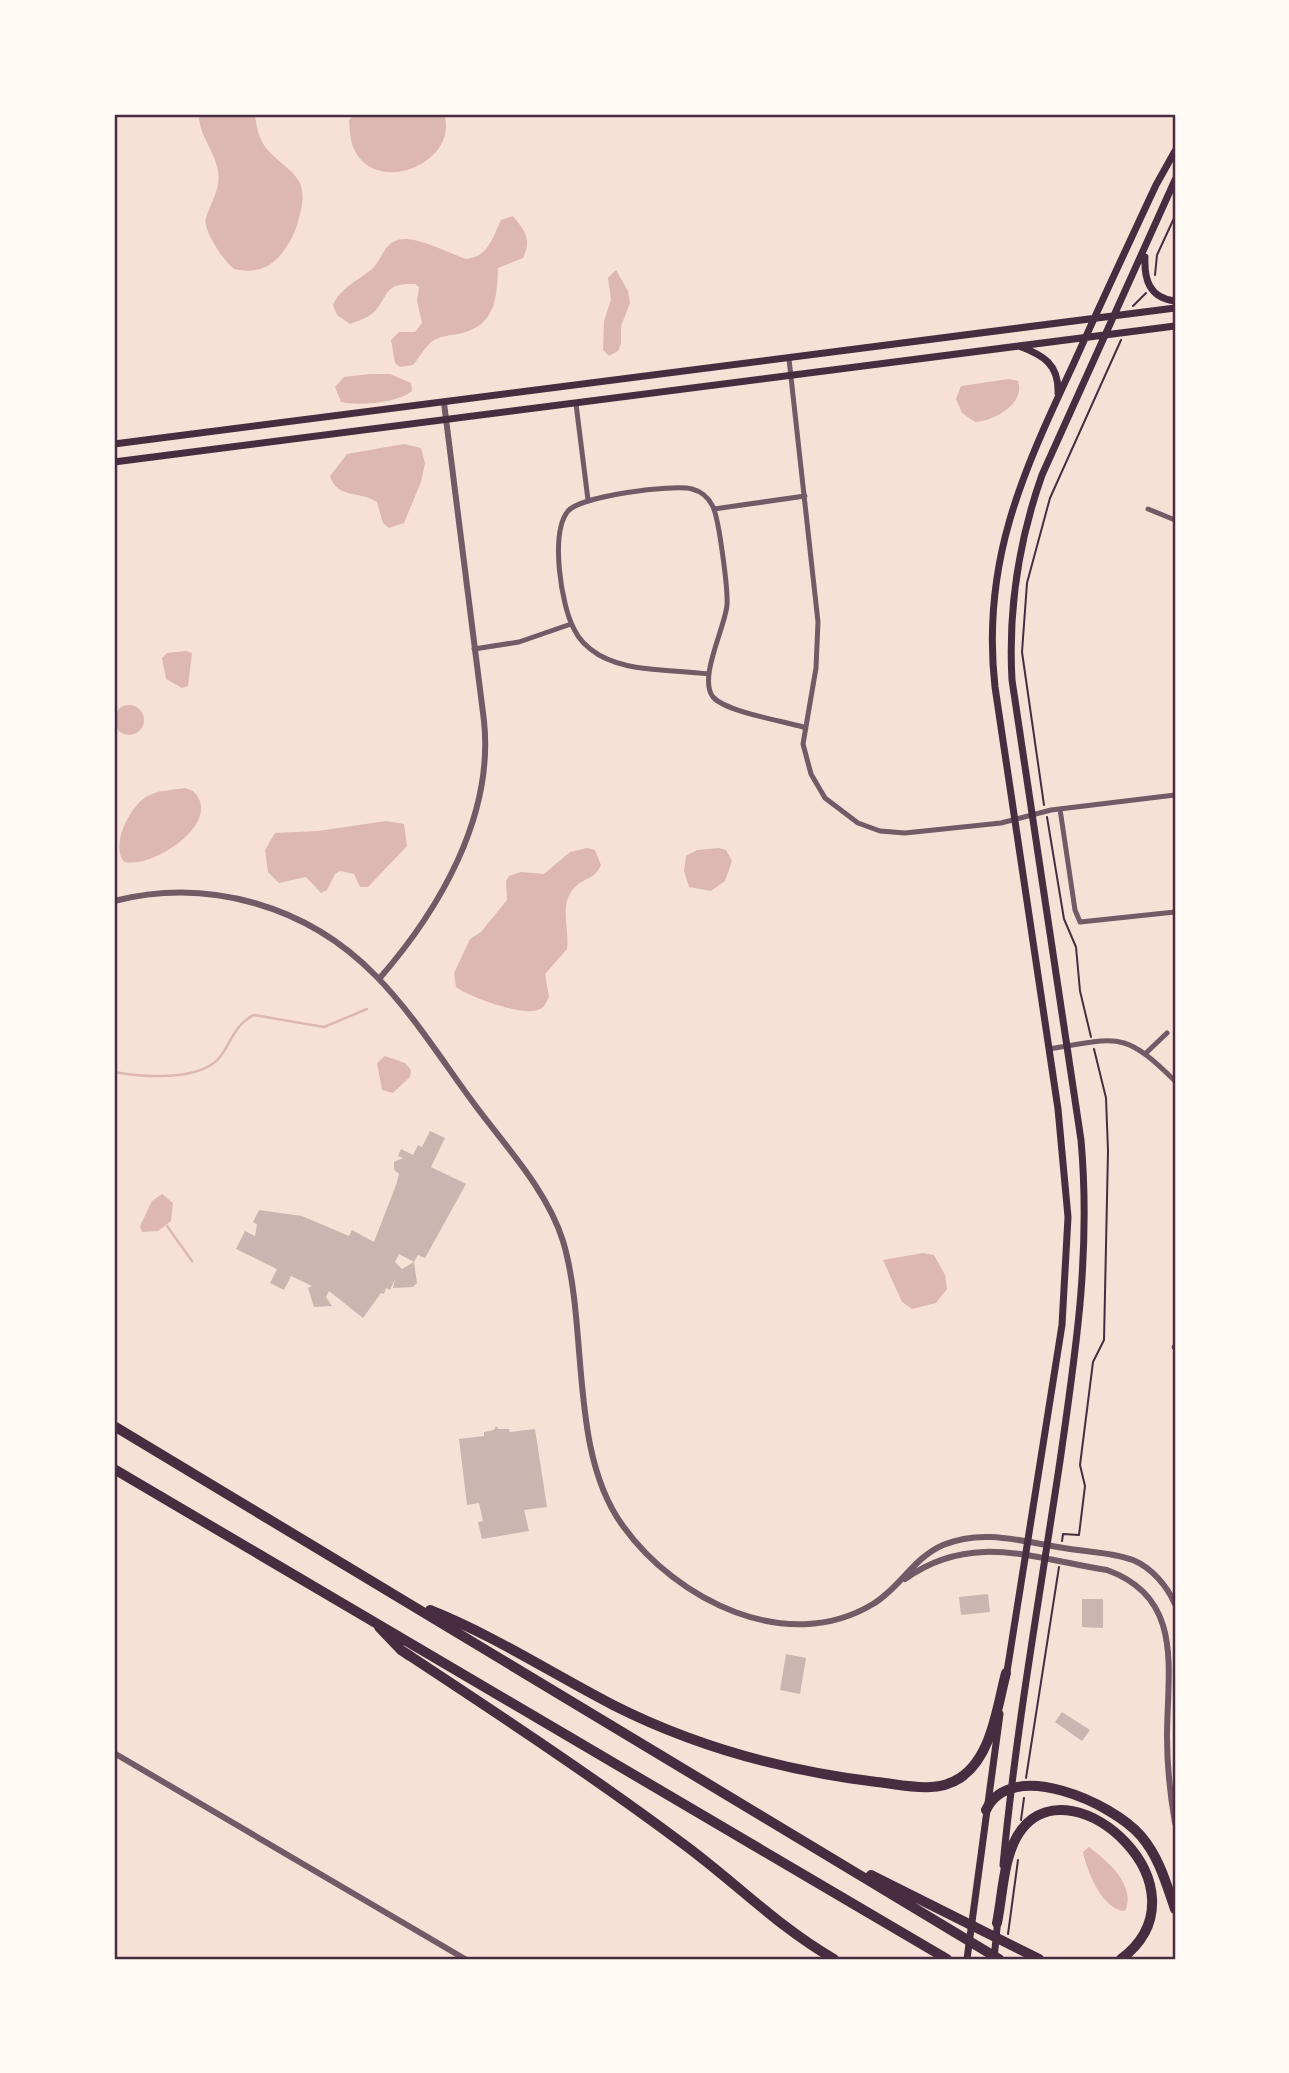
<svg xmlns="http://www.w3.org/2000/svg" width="1289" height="2073" font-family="'Varela Round',sans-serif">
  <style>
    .water { fill: #dcb8b0 }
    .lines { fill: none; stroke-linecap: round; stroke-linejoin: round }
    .stream { stroke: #dcb8b0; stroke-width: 2.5 }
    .building { fill: #ccb4b1 }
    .path { stroke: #4a2c40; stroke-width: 2 }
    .minor { stroke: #755966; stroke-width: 5 }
    .tertiary { stroke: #755966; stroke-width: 6 }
    .secondary { stroke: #4a2c40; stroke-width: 7 }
    .motorway { stroke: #4a2c40; stroke-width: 10 }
    .neatline { fill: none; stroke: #4a2c40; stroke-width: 2.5 }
  </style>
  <rect width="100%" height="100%" fill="#f7e1d7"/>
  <path class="water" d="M199,114H255C256,126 259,140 267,149C287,172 309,175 301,210C297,226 295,235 285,249C272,268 256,274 234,269C224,261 202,230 206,218C211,202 221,188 218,171C215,151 198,134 199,114Z
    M353,114H444C460,163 376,197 354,149C350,141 350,130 349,121Z
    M513,216C525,231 532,239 523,258L498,268C497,296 496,325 462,333C451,336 439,335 430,343C424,349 419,358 413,365L400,367L395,363L391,340L399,332H415L422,323L417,301L419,287L415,284C385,283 390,292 376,310C369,318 360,320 350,324L337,315L333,305C340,288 359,280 373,268C381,260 383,248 393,242C409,231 448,253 466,259C488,257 492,239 501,220Z
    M616,270L628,291L630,303L621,326V344L618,351L609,356L603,350L604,321L611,300L608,278Z
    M370,374H390L411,383L412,391C398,403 359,406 341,402L335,387L344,377Z
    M1009,379L1018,381C1026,403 994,421 975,422L962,413L956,399L961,386Z
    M404,444L421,448L425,463L421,482L404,523L389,528L383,523L377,502C361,491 337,499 330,476L347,454Z
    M186,651L192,653L188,686L182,688L166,679L162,658L167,653Z
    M114 720a15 15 0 1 1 30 0a15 15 0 1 1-30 0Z
    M185,788L193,791C225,821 154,869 124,862C110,845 130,807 146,797C156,790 173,790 185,788Z
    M386,821L404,824L407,846L368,887H360L354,874L340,871L335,874L327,890L321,893L306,877L279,883L268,872L265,850L275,833L318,831Z
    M587,848L595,850L601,865C595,879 584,878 575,887C558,904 570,929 567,949L545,974L549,997C546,1003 544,1008 538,1010C522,1016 469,997 456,987L454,973L470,939L481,932L507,900L506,881L509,876L521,872L544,874L570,852Z
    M719,848L726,850L732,861L725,881L711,891L689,887L684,871L686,856L697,850Z
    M385,1056L405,1063L411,1070L410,1077L393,1093L382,1090L377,1063Z
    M162,1194L173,1203L171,1221L158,1231L142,1232L140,1226L152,1201Z
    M923,1253L934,1255L945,1275L947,1289L936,1303L912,1309L902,1302L883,1260Z
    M1089,1847C1107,1861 1137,1885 1125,1911C1102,1910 1087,1871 1083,1852Z"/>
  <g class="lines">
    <path class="stream" d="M114,1072C141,1077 200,1082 220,1057C231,1042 236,1023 254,1015L324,1027L367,1009
      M167,1226L192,1261"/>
  </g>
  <path class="building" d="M430,1131L445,1138L431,1167L466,1184L425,1258L418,1255L414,1262L399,1254L395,1262L402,1269L414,1262L417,1283L413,1287L393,1288L395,1279L390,1290L386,1288L384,1294L381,1293L363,1318L329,1291L326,1297L332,1306L314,1307L308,1288L312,1286L291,1276L284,1290L270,1283L277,1269L236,1249L245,1231L255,1236L257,1224L253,1222L259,1210L302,1216L349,1236L352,1230L374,1242L396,1185L399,1174L394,1170V1162L403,1158L398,1156L401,1149L413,1155L418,1145L422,1147Z
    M496,1426L499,1429H509L510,1432L535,1429L547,1507L524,1510L529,1531L482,1539L478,1522L483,1521L479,1503L467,1505L459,1439L484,1436V1432L494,1430Z
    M988,1594L990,1612L961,1615L959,1597Z
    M1082,1599H1103V1628L1082,1627Z
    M786,1654L806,1658L800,1694L780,1690Z
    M1062,1712L1090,1730L1082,1741L1055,1722Z"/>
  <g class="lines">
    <path class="path" d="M1155,275L1157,255L1175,216
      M1133,306L1146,293
      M1044,805L1022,652L1027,583L1050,498L1121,340
      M1047,817L1064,919L1076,947L1080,991L1091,1037
      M1062,1541L1063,1534L1079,1535L1085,1486L1080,1465L1093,1362L1104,1340L1108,1151L1106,1098L1094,1049
      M1026,1778L1059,1567
      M1021,1820L1024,1798
      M1008,1934L1018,1860"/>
    <path class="minor" d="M789,359L818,622L816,668L803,744L811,774L825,798L858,823L880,831L905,833L1001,823L1051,810L1175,795
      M576,404L588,500
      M714,509L805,496
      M1148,509L1175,520
      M474,649L519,642L571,624
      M709,674C673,669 631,673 599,655C589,649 579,640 574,629C561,605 550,533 568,511C581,496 672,484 692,489C700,491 708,497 712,505C719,516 728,590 727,605C725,628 698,678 713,697C726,712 783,721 803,727
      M1060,809L1075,910L1080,922L1175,912
      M1049,1049C1119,1038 1123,1030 1175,1081
      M1146,1053L1167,1033
      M1174,1347H1175"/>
    <path class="tertiary" d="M114,901C209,877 308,906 376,976C414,1015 443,1062 475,1105C506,1147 547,1190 563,1241C589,1328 568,1451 623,1526C676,1600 787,1656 873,1604C900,1588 913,1558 943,1545C984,1528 1023,1542 1064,1548C1086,1552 1112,1552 1133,1560C1152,1568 1167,1586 1175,1604
      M379,979C440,909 494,816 484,721L444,403
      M905,1579C972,1531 1035,1559 1107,1570C1185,1598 1167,1670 1167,1737C1167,1766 1170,1794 1175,1823
      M114,1753L465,1959"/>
    <path class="secondary" d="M1145,257C1144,279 1149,298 1175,301
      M1019,346C1043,355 1059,364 1058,393
      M114,444L1175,308
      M114,462L1175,326
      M1006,1678L1062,1325L1068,1217L1058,1109L995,687C981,563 1022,474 1073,365C1100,305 1128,245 1156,185L1175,151
      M1003,1865C1016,1729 1040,1595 1060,1461C1076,1350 1091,1252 1081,1140L1012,680C1008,609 1018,543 1042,475L1175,180
      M967,1959L1000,1714
      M994,1959L998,1918"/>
    <path class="motorway" d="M114,1426L999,1959
      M114,1469L947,1959
      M430,1610C495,1636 551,1673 613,1705C696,1747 785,1771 877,1782C904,1785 936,1794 960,1778C992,1757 997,1707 1006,1673
      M379,1627L401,1650C495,1712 591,1775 682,1843C734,1881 778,1927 834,1959
      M986,1810C1011,1757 1113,1803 1141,1836C1159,1857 1166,1883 1175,1909
      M871,1875L1039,1959
      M997,1923C1003,1894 1003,1853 1022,1829C1074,1762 1214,1889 1121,1959"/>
  </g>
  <rect width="1289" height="2073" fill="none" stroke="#fffaf5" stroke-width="231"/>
  <rect x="116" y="116" width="1058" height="1842" class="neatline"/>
</svg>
